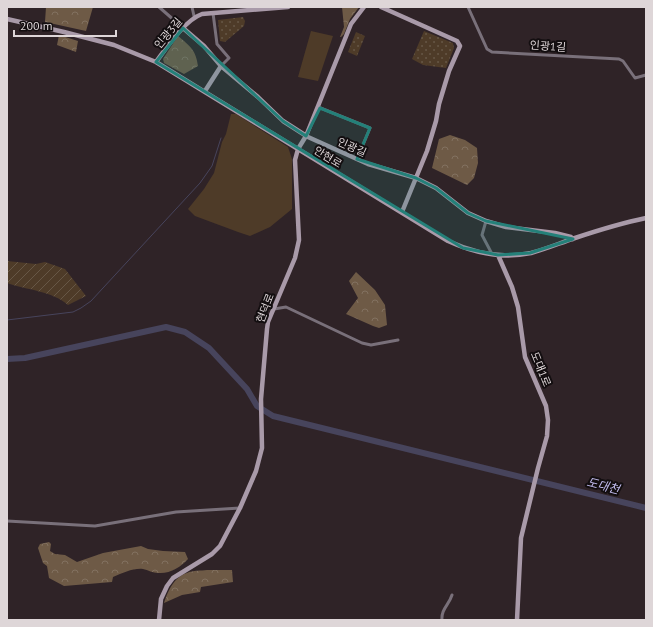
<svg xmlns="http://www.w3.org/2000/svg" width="653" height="627" font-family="'PT Sans','Noto Sans KR',sans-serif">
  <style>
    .grass { fill: #4e3b28 }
    .forest { fill: url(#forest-crowns) }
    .park { fill: url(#park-dots) }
    .garden { fill: url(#garden-furrows) }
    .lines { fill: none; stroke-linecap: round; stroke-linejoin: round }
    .stream { stroke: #47445c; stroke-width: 1 }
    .river { stroke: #47445c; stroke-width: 6 }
    .street { stroke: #79707a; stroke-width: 3 }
    .secondary { stroke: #a99aa9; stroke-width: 4.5 }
    .marked { fill: #248079; fill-opacity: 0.2; stroke: #248079; stroke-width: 3; stroke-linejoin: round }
    .labels { text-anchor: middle; stroke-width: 4; stroke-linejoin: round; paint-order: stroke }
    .street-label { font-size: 11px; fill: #ded6d8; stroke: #130e10 }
    .water-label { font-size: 12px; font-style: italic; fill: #c2bcef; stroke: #130e10 }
  </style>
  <defs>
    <pattern id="forest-crowns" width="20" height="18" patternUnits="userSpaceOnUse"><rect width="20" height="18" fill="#6e5a46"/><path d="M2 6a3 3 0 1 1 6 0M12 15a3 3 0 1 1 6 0" fill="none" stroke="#827160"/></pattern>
    <pattern id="park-dots" width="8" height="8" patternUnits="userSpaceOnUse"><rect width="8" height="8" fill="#4e3b28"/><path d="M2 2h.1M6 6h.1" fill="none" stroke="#675746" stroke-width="1.8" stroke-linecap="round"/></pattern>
    <pattern id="garden-furrows" width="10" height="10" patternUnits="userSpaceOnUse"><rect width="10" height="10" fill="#4e3b28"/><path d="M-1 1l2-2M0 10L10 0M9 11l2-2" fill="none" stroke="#675746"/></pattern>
  </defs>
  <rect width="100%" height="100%" fill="#2f2327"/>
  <path class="grass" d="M311,31L333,36L318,81L298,77Z
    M231,114H236L288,147L292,159V209L270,227L250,236L238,232L195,216L188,209L204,189L214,173L222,142L226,134Z"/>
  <path class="forest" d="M46,7H93L86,31L45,22Z
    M342,7H359L350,19L344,34L341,37H340L344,27Z
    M59,35L78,41L76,52L57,45Z
    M178,36C190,46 196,50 198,66L184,74L164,63L163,59Z
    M450,135L465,140L477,148L478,163L474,178L467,185L432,168L439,139Z
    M356,272L375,290L385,305L387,325L379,328L373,326L346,314L358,298L349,281Z
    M49,542L51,544L50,551L55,554L65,555L77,562L103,553L141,546L148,549L163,551L185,552L188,559C181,567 170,574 158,573C153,573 148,570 143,569C133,568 123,573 113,577L112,582L64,586L49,578L47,566L43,563L38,548L40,544Z
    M207,570H232L233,582L201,587L200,592L182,595L164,603C168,591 174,577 187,573C193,570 201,571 207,570Z"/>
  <path class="park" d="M243,17L245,21L244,26L225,42L220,41L218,20Z
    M424,31L453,43L454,48L446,68L423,65L412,59Z
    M356,32L365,36L357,56L348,52Z"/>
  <path class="garden" d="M7,261L36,264L45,262L65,269L86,296L68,305C52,291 27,290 7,283Z"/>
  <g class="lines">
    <path class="stream" d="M7,320L73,312L81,308L91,301L200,183L212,166L221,138"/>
    <path class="river" d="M7,359L25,358L166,327L185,332L209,348L247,389L257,406L273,416L646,508"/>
    <path class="street" d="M159,7L183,28
      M192,7L194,16
      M468,7L487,49L492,52L619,59L623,61L635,78L646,75
      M213,13L217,44L229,58L221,66
      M318,107L370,128L357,159
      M486,221L482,235L492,254
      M274,309L286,307L362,343L371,345L398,340
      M7,521L95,526L176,512L240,508
      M442,620C441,609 449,605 452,595"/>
    <path class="secondary" d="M381,7L457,41L460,46L449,71L439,104L436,121L427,151L402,212
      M7,19L64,32L114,45L156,62L448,241C474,253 503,259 531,253C546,249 560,243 575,238C599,230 622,223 646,218
      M183,28L204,46L221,66L258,97L283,121L308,137L368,164L416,178L436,188L468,213L486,221L506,227L555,233L571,237L573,239
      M156,62C167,47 185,20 202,14L288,7
      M205,91L221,66
      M498,255L512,287L518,307L525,357L546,406L548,420L547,436L538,468L521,538L517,620
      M159,620L161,599L167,586L173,578L212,554L220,546L240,508L256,471L262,448L261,399L267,329L268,322L295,258L299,240L295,160L298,149L306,136L351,24L364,7"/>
  </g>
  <path class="marked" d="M183,28L283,121L306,136L320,108L370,128L357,159L416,178L436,188L468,213L486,221L573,239L530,253L498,255L463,248L156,62Z"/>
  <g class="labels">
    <g class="street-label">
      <text transform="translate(168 33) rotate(-50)" y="4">인광3길</text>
      <text transform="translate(548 46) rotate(4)" y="4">인광1길</text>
      <text transform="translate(352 147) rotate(24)" y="4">인광길</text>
      <text transform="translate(328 157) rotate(31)" y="4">안현로</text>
      <text transform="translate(265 308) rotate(-69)" y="4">현덕로</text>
      <text transform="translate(541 369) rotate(68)" y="4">도대1로</text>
    </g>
    <g class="water-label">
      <text transform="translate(603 486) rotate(14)" y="4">도대천</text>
    </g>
  </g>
  <rect width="653" height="627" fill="none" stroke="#ded6d8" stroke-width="16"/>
  <path d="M14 30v6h102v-6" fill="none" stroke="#ded6d8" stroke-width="2"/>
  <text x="20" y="30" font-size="12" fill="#ded6d8" stroke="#130e10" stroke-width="3" paint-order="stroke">200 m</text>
</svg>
